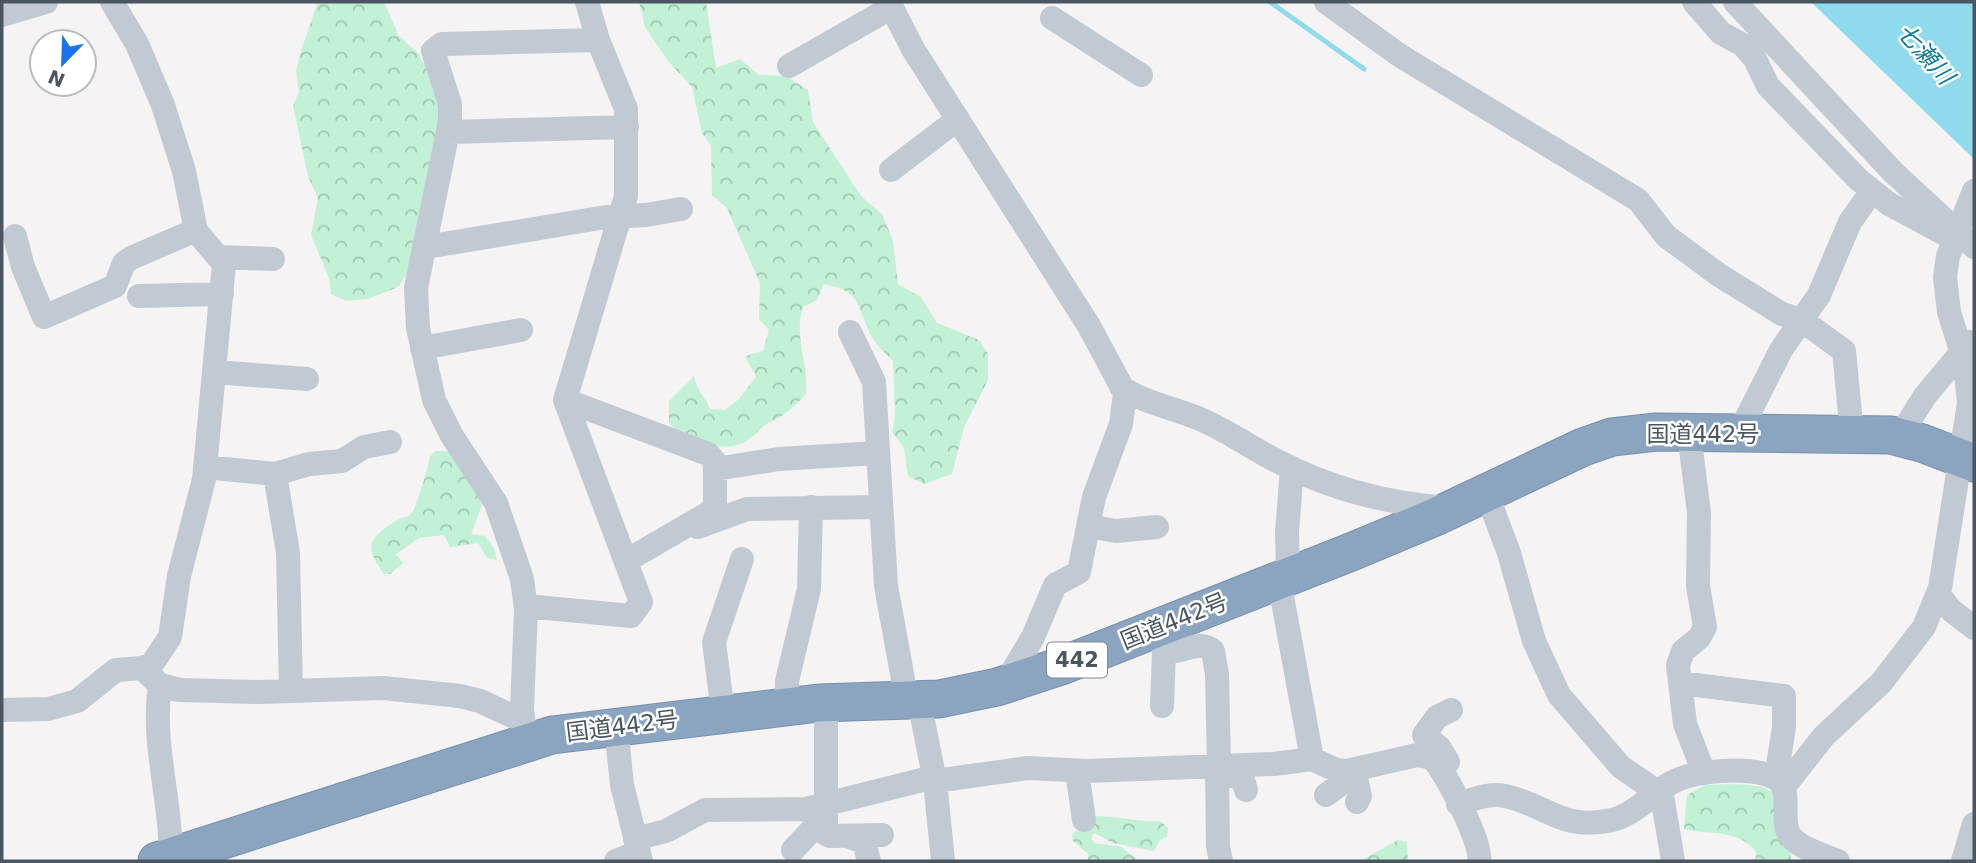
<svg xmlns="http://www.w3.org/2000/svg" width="1976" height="863" font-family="'DejaVu Sans','Noto Sans JP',sans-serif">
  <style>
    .forest { fill: url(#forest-crowns) }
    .water { fill: #90daee }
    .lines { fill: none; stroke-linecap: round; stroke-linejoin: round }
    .stream { stroke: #90daee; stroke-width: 5 }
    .highway-casing { stroke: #7690ad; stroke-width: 39 }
    .minor { stroke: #c1cad2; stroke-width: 24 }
    .highway { stroke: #8ba5c1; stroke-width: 37 }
    .labels { text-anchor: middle; stroke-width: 5; stroke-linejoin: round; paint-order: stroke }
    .shield { fill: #fff; stroke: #808990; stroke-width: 2 }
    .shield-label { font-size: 21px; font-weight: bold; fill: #4a5661 }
    .street-label { font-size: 23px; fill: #4a5661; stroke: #fff }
    .water-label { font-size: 24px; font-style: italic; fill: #0c7c9b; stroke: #fff }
  </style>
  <defs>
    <pattern id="forest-crowns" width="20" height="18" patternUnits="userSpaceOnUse" patternTransform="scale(1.75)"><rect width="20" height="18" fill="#c3f1d5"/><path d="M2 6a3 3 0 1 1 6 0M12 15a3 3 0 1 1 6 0" fill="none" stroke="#a0c6b0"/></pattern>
  </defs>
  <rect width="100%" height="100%" fill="#f5f3f3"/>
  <path class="forest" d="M318,2H384L399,36L418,53L431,77L440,114L415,261L398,287L368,299L346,301L331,294L329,278L311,235L318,198L308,176L293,106L299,92L296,71L301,51Z
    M639,2H706L716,68L740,59L759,75L786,76L808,90L813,122L861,196L882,214L893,241L898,284L921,297L937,323L979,340L988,354V380L964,427L952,474L924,484L908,476L904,448L892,432L895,417L893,361C887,354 878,347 873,339C856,310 865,291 824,284L817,300L803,307C793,335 809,364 806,394C794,408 783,416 767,424C758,429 751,441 740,444C718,452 684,441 669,423V401L694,376C698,394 705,395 710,409L725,410L739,399L756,377L745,356L763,351L769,330L759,319L760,283L727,208L712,195L711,146L702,133L692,87L668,61L645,27Z
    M436,451H451L473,483L482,505L471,534L485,536L494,548L497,560L487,558L478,543L450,547L444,535L419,538L396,554L403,563L390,574H384C361,543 372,537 397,520C402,517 408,518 412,513C416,508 430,463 430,456Z
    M1705,785C1723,785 1751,782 1767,789C1784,796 1792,845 1791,861H1754L1757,854C1743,829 1709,835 1684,829L1687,795Z
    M1092,816C1118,816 1136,822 1160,821L1168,828L1167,837L1160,840L1154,851L1113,843L1094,833L1091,839L1095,843L1121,847L1139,861H1088V854L1073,841L1072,835Z
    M1398,840L1407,842L1408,861H1360Z"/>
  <path class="water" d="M1811,2H1974V159Z"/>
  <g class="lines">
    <path class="stream" d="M1270,2L1364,69"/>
    <g class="highway-casing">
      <path id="highway" d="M157,861L552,735L819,703L939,699L997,687L1061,666L1351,552L1435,517L1583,447L1612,437L1656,432L1891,435L1922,443L1974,463"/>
    </g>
    <path class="minor" d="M587,2L598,40
      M889,2L913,49L1089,326L1125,393L1121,424L1094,497L1079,572L1055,585L1033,637L1005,684
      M1326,2L1399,55L1638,200L1666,236L1719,275L1782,314L1803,321L1844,351L1852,434
      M1694,2L1721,33L1743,45L1755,59L1768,86L1859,180L1889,204L1954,239
      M1735,2L1893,172L1974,247
      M2,15L46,2
      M1052,18L1141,75
      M789,66L892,7
      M449,132L627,127
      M891,170L958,119
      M15,236L23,267L44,317L115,286L124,263L131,258L196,230
      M426,247L606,217L646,215L681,209
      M219,257L273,259
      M139,296L222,294
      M850,332L874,382L886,586L907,701
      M422,348L521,330
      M215,372L307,379
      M1121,387C1143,403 1175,408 1200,419C1226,430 1250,447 1275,460C1330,489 1387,504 1449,508
      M565,400L708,454L715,462V503L712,511L626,561
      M1689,433L1699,513L1698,586L1705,627L1699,638L1683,651L1678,665L1685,724L1704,773
      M1739,433L1781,350L1819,295L1850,222L1872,191
      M1899,437L1925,396L1970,342
      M205,467L275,474L309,464L342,461L364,447L390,442
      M715,469L779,459L877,453
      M275,474L288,553L291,691
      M1486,492L1509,553L1534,641L1559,695L1621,767L1662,795L1673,861
      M1088,526L1116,531L1157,527
      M698,527L747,509L880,507
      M1288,576L1287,532L1292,468
      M1279,580L1312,759L1336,770L1347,771L1417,755L1432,758C1445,771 1483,844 1479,861
      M1938,594L1951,610L1974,628
      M526,606L631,616L641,602L565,400L626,196V109L598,40L442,44L433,51L450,104V121L416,288L418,328L434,400L452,436L496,503L522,579L526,609L522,709L526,742
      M1160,637L1164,651L1162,706
      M1164,651C1180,655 1200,638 1213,651L1217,674L1219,765
      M142,668L160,685L180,690L260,692L383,688L460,696L480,701L523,721
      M1680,683L1784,696V727L1776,778
      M160,685C151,743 172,802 171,861
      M919,701L935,781L943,861
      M826,702V834L830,836L882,835
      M787,706V681L809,589L811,507
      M2,710L48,709L77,701L116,670L142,668L152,664L170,637L179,576L204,479L224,264L196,231L184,171L163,105L137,44L112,2
      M723,713L714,642L742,559
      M616,726L622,785L641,861
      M1448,762L1439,747L1424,735L1437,717L1451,710
      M1216,768L1243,780L1246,790
      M1217,769L1218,846L1221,861
      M1354,770L1360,796L1357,802
      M1077,771L1084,820
      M935,781L1028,768L1087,771L1274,764L1312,759
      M1783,788L1824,736L1881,683L1924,627L1940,588L1969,403L1965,363L1949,312L1945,277L1948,256L1974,191
      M1326,795L1354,774
      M1458,804C1472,800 1490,792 1505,796C1548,805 1560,831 1612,820C1633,815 1648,798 1666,786C1689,770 1749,765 1775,778C1795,788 1778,822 1791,837C1801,849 1824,855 1838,861
      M847,836L864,842L869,861
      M635,839L666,831L705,810L806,809L934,777
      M793,850L824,817
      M616,861L639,852
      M1963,861L1974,824"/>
    <use href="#highway" class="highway"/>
  </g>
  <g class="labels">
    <rect class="shield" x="1047" y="642.5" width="60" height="35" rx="5"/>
    <g class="shield-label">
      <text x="1077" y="667">442</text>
    </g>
    <g class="street-label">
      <text x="1703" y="442">国道442号</text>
      <text transform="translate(1174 621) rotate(-22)" y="8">国道442号</text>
      <text transform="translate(622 726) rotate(-7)" y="8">国道442号</text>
    </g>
    <g class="water-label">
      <text transform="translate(1925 54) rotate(48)" y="8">七瀬川</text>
    </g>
  </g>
  <rect width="1976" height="863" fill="none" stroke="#4a5661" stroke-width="7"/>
  <g transform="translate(63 63) rotate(203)"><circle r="33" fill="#ffffff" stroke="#b7bbc0" stroke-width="2"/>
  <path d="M0-5L12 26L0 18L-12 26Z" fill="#1a73e8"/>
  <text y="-10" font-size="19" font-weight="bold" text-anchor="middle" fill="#4a5661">N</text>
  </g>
</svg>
